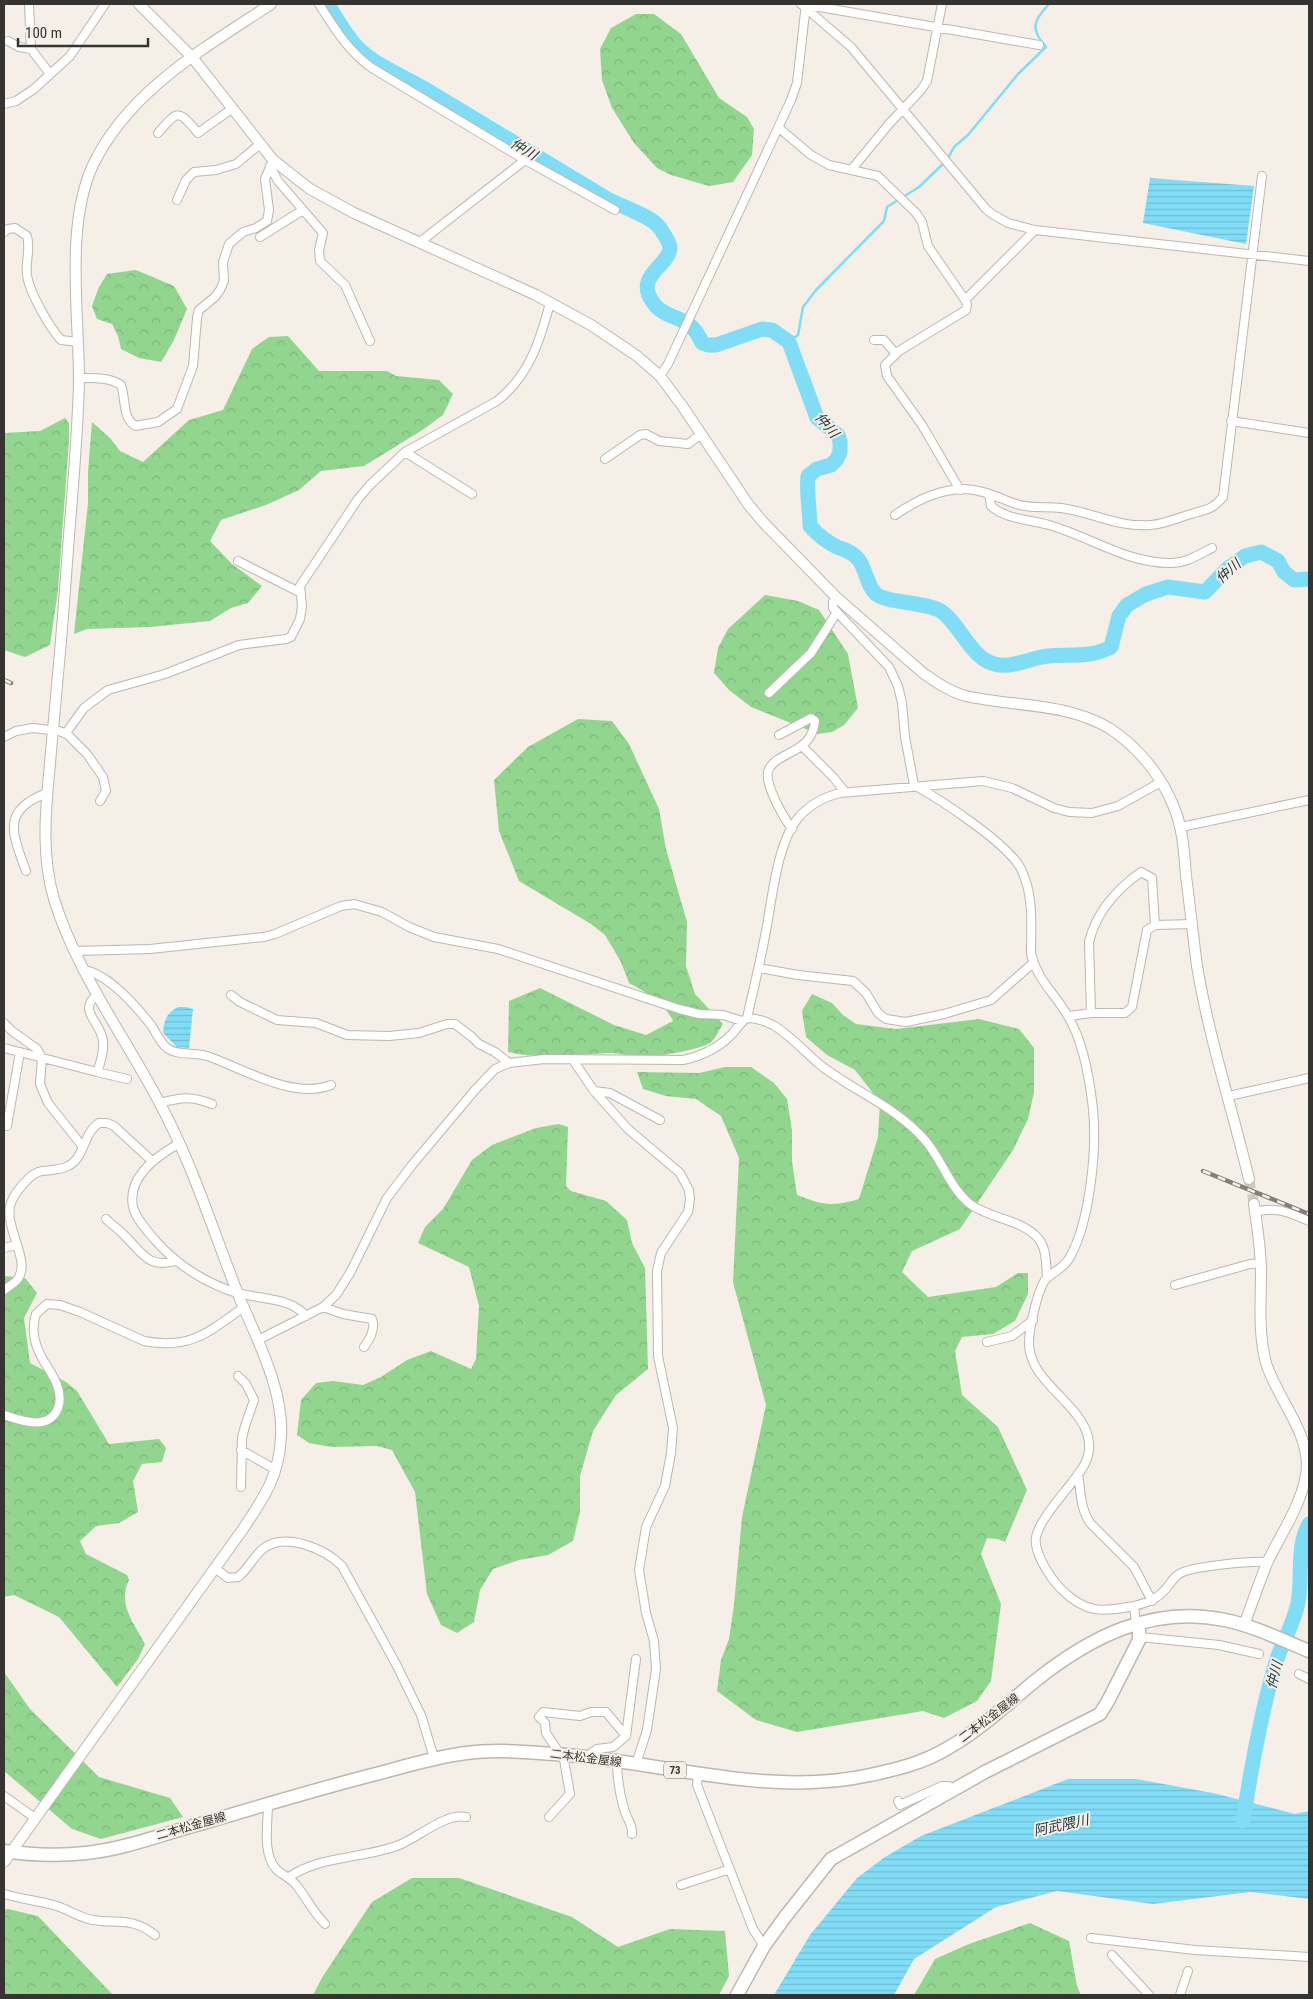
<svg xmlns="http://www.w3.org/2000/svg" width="1313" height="1999" font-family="'Roboto Condensed','Noto Sans JP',sans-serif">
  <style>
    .forest { fill: url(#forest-crowns) }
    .water { fill: url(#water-rules) }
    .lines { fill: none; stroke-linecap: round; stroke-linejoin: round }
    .stream { stroke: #81ddf6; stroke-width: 2.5 }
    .river { stroke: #81ddf6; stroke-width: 15 }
    .tertiary-tunnel { stroke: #cfcac3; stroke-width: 10; stroke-dasharray: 10 5; stroke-linecap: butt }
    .minor-casing { stroke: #bdb7b0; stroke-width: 10 }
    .tertiary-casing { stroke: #bdb7b0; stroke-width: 12 }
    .primary-casing { stroke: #bdb7b0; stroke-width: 15 }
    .minor { stroke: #fff; stroke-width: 8 }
    .tertiary { stroke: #fff; stroke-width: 10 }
    .primary { stroke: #fff; stroke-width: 12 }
    .rail-casing { stroke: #837f7a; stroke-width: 4.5 }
    .rail { stroke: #f5efe8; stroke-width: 2.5; stroke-dasharray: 8; stroke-linecap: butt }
    .labels { text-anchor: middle; stroke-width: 4; stroke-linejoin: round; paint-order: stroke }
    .shield { fill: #f5efe8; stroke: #6f6c68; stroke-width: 1 }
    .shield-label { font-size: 11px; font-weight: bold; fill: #363431 }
    .street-label { font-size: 12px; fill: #363431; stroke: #f5efe8 }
    .water-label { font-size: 14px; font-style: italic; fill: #21373d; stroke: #f5efe8 }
  </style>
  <defs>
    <pattern id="forest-crowns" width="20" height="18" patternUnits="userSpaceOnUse" patternTransform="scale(1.25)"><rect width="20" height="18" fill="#92d58f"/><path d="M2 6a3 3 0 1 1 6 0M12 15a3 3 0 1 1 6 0" fill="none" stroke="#7eb77c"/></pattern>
    <pattern id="water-rules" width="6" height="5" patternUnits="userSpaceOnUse" patternTransform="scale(1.25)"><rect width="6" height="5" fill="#81ddf6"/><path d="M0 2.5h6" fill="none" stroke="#70bed3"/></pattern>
  </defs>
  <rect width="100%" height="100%" fill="#f5efe8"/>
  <path class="forest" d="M636,14H654L681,34L719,98L747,117L754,129L752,155L733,182L709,186L671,175L657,168L634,143L612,108L602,80L600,49L611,28Z
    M136,270L174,286L187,309L174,340L161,362L139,358L121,349L118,336L112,324L97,319L92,306L99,287L107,274Z
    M288,336L319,371H387L396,376L439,380L453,394L443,415L424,429L364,466L321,471L299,490L266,505L221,520L210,541L232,564L262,586L248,603L231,608L210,621L150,627L87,629L74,634L88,503V472L92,422L110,438L120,451L143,462L189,420L223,410L252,349L269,337Z
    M65,418L69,423V440L58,590L50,645L25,657L4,650V433L40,431Z
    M765,595L798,601L819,610L848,654L858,708L844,725L832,732L818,734L751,707L729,690L714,673L718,648L728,629Z
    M578,719L612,721L629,744L659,809L666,849L687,922L686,966L695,994L723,1024C719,1030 715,1040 710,1043C695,1051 655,1057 638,1057C629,1056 620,1053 611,1053C577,1054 542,1060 508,1052L509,1001L540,988L614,1025L646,1035L673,1021C664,1002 647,993 629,983L621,962L605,935L591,924L519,881L499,831L494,780L528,747Z
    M812,994L832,1003L843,1015L856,1024L896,1029L979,1019L1019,1029L1034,1048V1092L1028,1119L1013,1150L960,1229L912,1251L902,1272L928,1297L996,1287L1018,1273H1028V1294L1015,1321L993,1334L962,1337L955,1351L962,1395L998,1427L1027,1490L1005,1542L998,1539L987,1538L981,1554L1001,1604L991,1681L977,1701L944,1718L923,1711L797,1732L756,1720L717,1691L721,1660L729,1639L734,1605L742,1517L766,1405L733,1282L739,1158L721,1116L696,1099L666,1096L643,1089L637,1072L699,1073L725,1067H751L774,1083L787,1099L792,1130V1161L797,1195C823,1205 831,1207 859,1199L878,1137L880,1102L855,1070L827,1055L806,1037L802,1011Z
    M559,1124L568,1127L566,1186L571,1191L606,1201L627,1220L632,1243L645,1268L648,1369L616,1395L593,1431L580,1476V1512L573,1541L548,1555L519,1560L493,1569L480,1590L474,1622L457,1633L441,1625L427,1594L415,1492L392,1450L377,1446L332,1447L309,1443L297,1435L301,1400L316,1383L333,1381L363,1385L381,1377L407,1360L431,1351L471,1369L476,1359L479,1306L469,1267L418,1243L425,1227L443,1209L472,1160L492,1145L536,1128Z
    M4,1276L25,1278L37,1293L24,1318L30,1363L66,1382L77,1391L109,1444L159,1439L166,1448L162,1462L142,1464L133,1481L138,1512L119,1523L96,1526L80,1541L86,1554L127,1575L129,1580C117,1604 134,1623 145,1644L138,1659L117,1687L59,1617L14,1595L4,1597Z
    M4,1672L30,1709L99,1777L170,1798L183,1817L101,1839L72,1829L4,1771Z
    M412,1878H459L572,1917L618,1947L670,1929L725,1931L729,1976L719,1995H313L323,1976L372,1902Z
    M8,1909L38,1916L113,1995H4V1910Z
    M1030,1923L1069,1941L1077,1986L1081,1995H914L935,1959L969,1944Z"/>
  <path class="water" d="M1150,178L1254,186L1246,244L1143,223Z
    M178,1007H186L193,1009L189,1048L177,1047L163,1033C164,1021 166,1013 178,1007Z
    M1068,1779H1136L1213,1793L1295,1814L1309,1811V1899L1250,1892L1153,1904L1057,1891L996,1907L914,1959L894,1995H774L810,1935L857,1878L885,1857L921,1836Z"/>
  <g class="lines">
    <path class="stream" d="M789,342L798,335L803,307L816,290L884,221L887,207L919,187L947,160L954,147L968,135L1018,74L1046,47C1030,29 1033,21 1049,4"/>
    <path class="river" d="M327,4C337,18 345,35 357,47C376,66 403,76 425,89C484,125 544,161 604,197C618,206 651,215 660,228C663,233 670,242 670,248C669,266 635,275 652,301C666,323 689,311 702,343L708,345H716L762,329L772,330L789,342L817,418L838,435L840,442V452L837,459L831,465L817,469L808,476C806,493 810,509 810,526C817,534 827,542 837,547C845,550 853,552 859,560C866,570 867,586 876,594C887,603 923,602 939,610C955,618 968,650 985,660C1007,673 1027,658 1048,656C1070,654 1091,658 1111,647L1119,616L1127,605L1146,594L1168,587L1205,592L1227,569L1245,556L1261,552L1278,561L1284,572L1294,580L1309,579
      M1243,1821C1251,1769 1262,1706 1278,1656C1285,1638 1294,1622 1298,1603C1303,1577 1296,1547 1309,1524"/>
    <path class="tertiary-tunnel" d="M1249,1179L1254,1204"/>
    <g class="minor-casing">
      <path id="minor" d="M29,4L31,49L50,74
        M319,4C335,29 348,51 372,68L525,160L615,210
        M801,4L851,47L986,209L992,214L1008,223L1035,230L1309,261
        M807,8L820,7L1039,45
        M8,41L19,47L31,49
        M4,104L16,101L34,89L70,56L105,4
        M779,128L811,155L829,165L878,176L916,213L922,222L928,246L965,300L967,304L966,310L899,351L885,365L887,376L922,425L960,490
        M158,133C178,110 178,109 198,133L233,108
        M270,166L278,181L323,233L319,250L320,261L345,285L370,341
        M852,169L889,124L921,90L927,81L942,4
        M177,200L186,180L194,172L216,170L236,164L260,144
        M4,232L8,229L15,228L27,236C31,250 25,262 27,275C29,292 50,328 61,340L78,342
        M260,237L303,210
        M420,242L525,160
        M965,300L1035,230
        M874,340H884L896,354
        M660,376L668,364L791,100L797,83L806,4
        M79,378C93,378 109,377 121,385C126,399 122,417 135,426L158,422L177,409L193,366L197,318L199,310L215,297L220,290L224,281L223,262L229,244L243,232L256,228L267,221L269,210L265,179L273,160
        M1231,421L1309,433
        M405,452L472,494
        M605,459L640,435L646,434L659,441L688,444L700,435
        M989,494L991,506C1007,520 1029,519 1049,525C1088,536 1127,563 1169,563C1185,564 1198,555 1212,548
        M895,515C917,500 939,489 965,489C984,490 999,498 1016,504C1031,509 1047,506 1061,508C1092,512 1119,528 1151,525C1165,524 1177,518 1191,514C1206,509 1211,511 1223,497L1262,176
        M238,561L301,593
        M836,597L833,602V608L889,667L898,686L902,703L905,737L914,785C941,800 1004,841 1020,867C1023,872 1025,879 1027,885C1033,907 1031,931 1031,954C1038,982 1056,994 1069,1018C1083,1042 1090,1082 1093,1109C1097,1150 1090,1221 1070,1257C1064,1268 1056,1270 1047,1278C1038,1286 1029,1330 1029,1342C1028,1386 1093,1407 1089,1450C1088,1462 1080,1472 1073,1481C1062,1496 1040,1519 1036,1537C1033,1552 1051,1579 1061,1589C1086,1614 1102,1612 1134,1606
        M769,693L811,653L837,612
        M66,733L84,708L108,690L165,674L239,645L286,639L291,637L300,619L302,606L300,586L358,499L370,485L405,452L497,401C529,376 540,341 550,303
        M779,735L811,718L815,721C812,754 778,751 769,769C762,781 784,818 792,829
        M4,737L16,731L33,728L59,731L67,734L87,754L103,777L106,791L100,801
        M802,746L834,778L845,792
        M1181,827L1309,800
        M26,871C12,833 1,810 47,793
        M75,951L150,949L264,937L275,934L341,906L354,904L382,912L409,927L434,937L498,949L679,1009L699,1014L723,1015L742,1021
        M759,968L798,975L853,981L866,993L878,1013L886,1019L906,1022L944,1014L991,1000L1033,963
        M84,970C108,974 136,1006 151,1025C156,1032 159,1041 166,1047C175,1056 195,1052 207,1056C243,1068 292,1100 331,1085
        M231,995L240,1002L277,1020L316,1023L347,1035L389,1036L419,1033L447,1024H455L472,1037L479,1044L495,1052L509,1063
        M1091,1013L1089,942C1096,913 1117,889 1141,872L1152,878L1155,925
        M1069,1016L1091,1013H1125L1132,1007L1147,930L1155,925L1192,924
        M747,1018C756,1018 765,1021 773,1025C790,1035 804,1051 819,1064C853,1091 895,1106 924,1139C942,1159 949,1187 970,1204C990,1219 1021,1219 1038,1238C1047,1249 1046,1264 1047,1278
        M4,1023L12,1031L37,1049L42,1058L40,1084L48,1103L83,1147
        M4,1048L97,1072C101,1062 104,1052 103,1041C101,1021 76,1011 98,994
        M573,1060L594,1091L628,1129L680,1173L689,1190L690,1199L688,1212L661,1253L657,1271L658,1356L673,1428L671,1453L665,1486L646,1527L639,1570L646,1613L654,1641L656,1669L647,1730L636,1764
        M97,1072L127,1079
        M594,1091L610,1093L660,1120
        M1229,1096L1309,1078
        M160,1103C182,1097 191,1096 212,1104
        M7,1126L20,1052
        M180,1143C158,1155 127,1177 133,1207C136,1219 146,1229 154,1239C174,1262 199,1279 228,1290C253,1300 288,1295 306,1316
        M1255,1212C1276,1206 1290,1213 1309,1221
        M106,1219C112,1225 119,1229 124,1235C142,1252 147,1269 176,1261
        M4,1248L17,1245
        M1175,1285L1250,1264L1261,1263
        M4,1290C8,1287 13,1284 16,1281C34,1263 2,1226 11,1203C15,1192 31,1172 42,1171C50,1170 61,1170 68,1166C85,1158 83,1133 99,1123H107L114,1126L152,1161
        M323,1307L343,1314L372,1319C376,1329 370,1339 364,1347
        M258,1340L323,1307L336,1295L350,1273L387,1198L412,1165L475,1090L495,1069L509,1063L544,1059L683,1060C702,1056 720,1047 733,1033C738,1027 741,1022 747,1018C753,991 760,963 765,936C772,902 776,845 798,818C809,805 824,797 840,793L983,781L1012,788L1054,808L1069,812L1092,813L1118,806L1161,782
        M987,1342L1012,1336L1033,1320
        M238,1376L246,1384L254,1400L245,1426L242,1438L241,1487
        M4,1415C22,1421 49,1431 58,1408C61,1400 60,1393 57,1385C52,1371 40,1359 36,1344C33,1335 33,1323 36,1314L47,1304L60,1305L80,1312L144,1341C190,1350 209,1332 244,1307
        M241,1450L276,1470
        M1078,1474C1081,1492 1080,1508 1090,1523L1134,1567L1152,1601
        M216,1569L228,1578L238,1577C249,1569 253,1556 264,1548C286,1532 325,1549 342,1566L396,1664L421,1715L434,1758
        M1136,1624L1134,1606C1150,1602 1159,1598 1169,1585C1172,1581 1175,1576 1179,1574C1191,1566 1252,1561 1267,1562
        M1140,1637L1219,1645L1259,1654
        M1299,1674L1309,1679
        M560,1754L546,1733L545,1723L539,1717L543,1712L580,1716L591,1712H606L626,1736
        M586,1757L597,1749L613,1747L626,1736L636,1659
        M617,1761C617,1778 620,1796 625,1812C628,1821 633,1825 632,1834
        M698,1773L697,1785L753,1929L764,1946
        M4,1796L35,1818
        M898,1801L900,1805L942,1786H949L953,1790
        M268,1804C268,1823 262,1853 276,1869C282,1875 291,1878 297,1886C307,1899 313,1912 325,1924
        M549,1817L570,1794L563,1754
        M289,1877C322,1855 363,1859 399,1845C419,1837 445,1813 466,1817
        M681,1885L730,1869
        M4,1894C21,1899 40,1901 57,1906C69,1910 80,1918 93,1920C118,1924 133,1917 155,1935
        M1091,1938L1195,1950L1309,1957
        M1112,1955L1149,1995
        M1180,1995L1188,1971"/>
    </g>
    <g class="tertiary-casing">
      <path id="tertiary" d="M139,4L192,57L273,160L310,189L354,213L536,295L591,325L637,356L660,376L683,407L748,504L763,522L836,597L923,673C936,682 950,692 966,696C1014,707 1064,702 1109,728C1137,746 1161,775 1173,805C1183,828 1184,851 1186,876C1190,906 1193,936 1197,966C1209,1038 1232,1108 1249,1179
        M1244,1625C1252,1604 1259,1582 1268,1561C1281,1534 1301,1505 1306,1475C1313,1436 1277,1399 1266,1363C1258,1332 1261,1303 1261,1272C1261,1249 1257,1227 1254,1204
        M4,1862L243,1529C264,1497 279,1477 281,1437C284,1389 256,1338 238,1294C212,1228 192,1162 158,1100C123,1034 76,971 54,899C42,859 45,815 49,774C52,740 55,707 58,674C63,623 66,573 70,523C74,475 78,428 79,380C79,314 65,225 93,165C129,90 205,48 271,4"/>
    </g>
    <g class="primary-casing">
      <path id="primary" d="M4,1851C31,1855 59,1856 86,1853C125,1849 162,1834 200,1824C257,1807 314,1790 372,1775C403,1767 434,1757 466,1753C496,1749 525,1752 555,1754C660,1761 766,1798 870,1775C898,1769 923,1763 948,1748C980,1730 1007,1704 1035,1681C1090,1637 1152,1605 1225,1620C1254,1626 1282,1640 1309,1651
        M737,1995L764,1946L785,1917L831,1859L985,1772L1100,1714L1108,1701L1139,1640V1630L1136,1624"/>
    </g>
    <use href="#minor" class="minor"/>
    <use href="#tertiary" class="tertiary"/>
    <use href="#primary" class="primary"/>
    <g class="rail-casing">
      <path id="rail" d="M4,680L11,683
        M1203,1171L1309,1214"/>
    </g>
    <use href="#rail" class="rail"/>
  </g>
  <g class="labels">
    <rect class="shield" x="664" y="1761.5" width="22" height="17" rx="4"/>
    <g class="shield-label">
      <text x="675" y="1774">73</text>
    </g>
    <g class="street-label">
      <text transform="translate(989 1718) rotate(-37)" y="4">二本松金屋線</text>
      <text transform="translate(586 1758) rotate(7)" y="4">二本松金屋線</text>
      <text transform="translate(191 1826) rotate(-16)" y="4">二本松金屋線</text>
    </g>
    <g class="water-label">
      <text transform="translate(524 149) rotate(31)" y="5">仲川</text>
      <text transform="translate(827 425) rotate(49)" y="5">仲川</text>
      <text transform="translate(1228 571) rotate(-42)" y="5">仲川</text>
      <text transform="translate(1274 1675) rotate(-75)" y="5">仲川</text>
      <text transform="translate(1061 1825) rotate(-12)" y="5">阿武隈川</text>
    </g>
  </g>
  <rect width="1313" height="1999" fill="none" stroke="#363431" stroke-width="10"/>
  <path d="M18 38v8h130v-8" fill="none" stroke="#363431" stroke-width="2.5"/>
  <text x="25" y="38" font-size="15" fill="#363431" stroke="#f5efe8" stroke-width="4" paint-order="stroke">100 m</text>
</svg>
